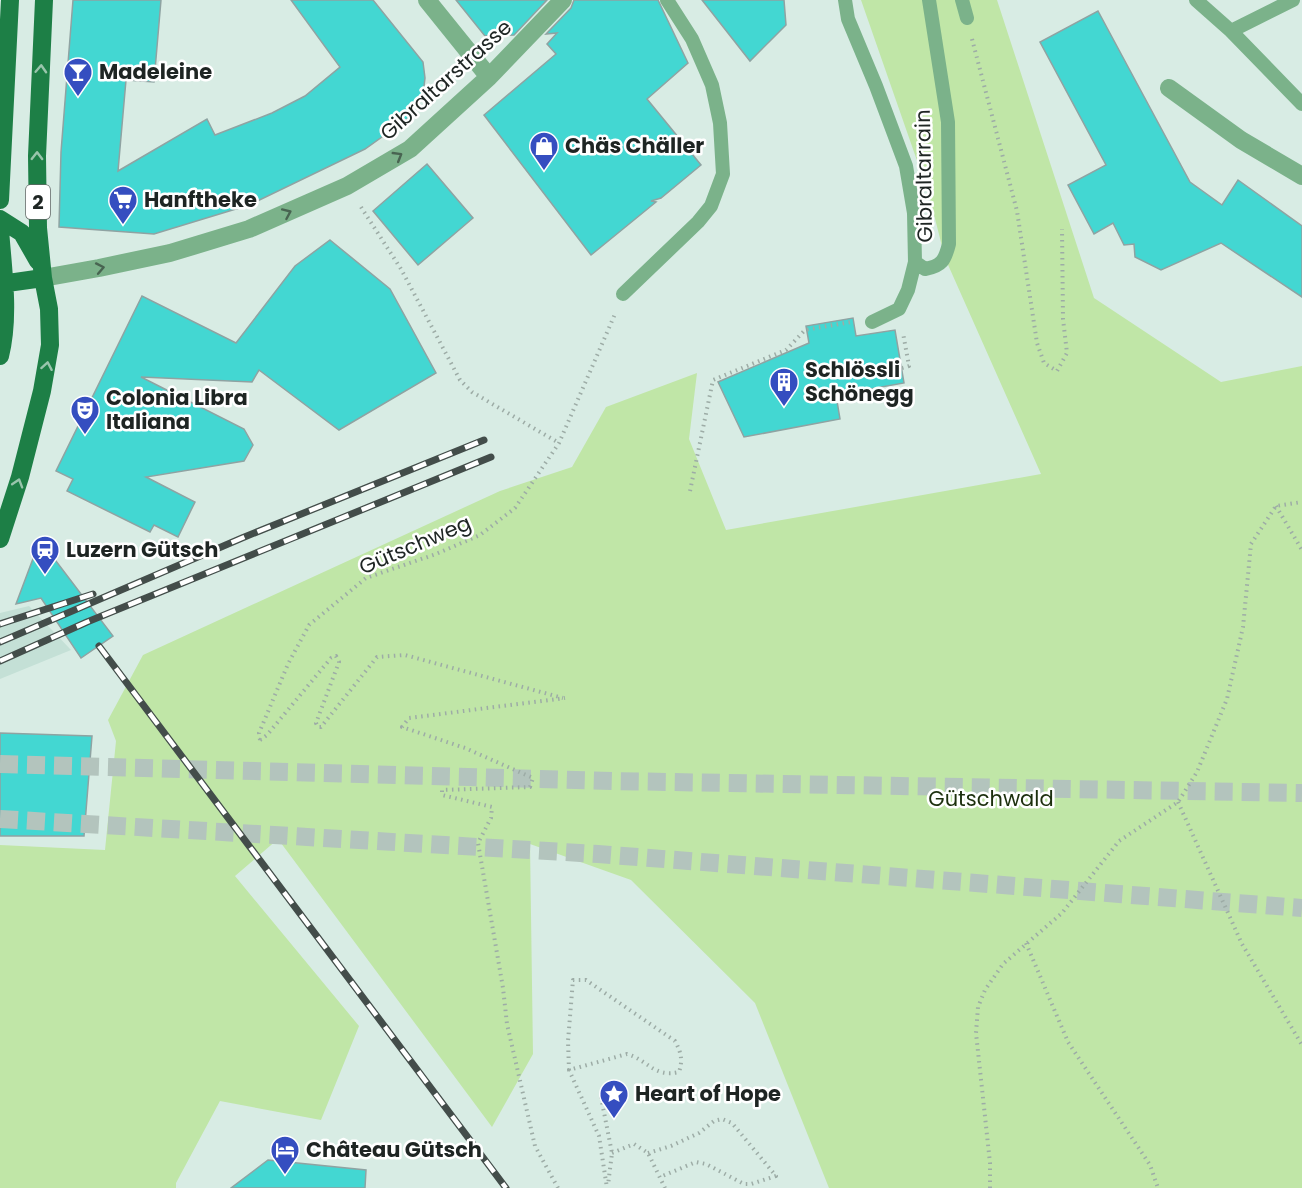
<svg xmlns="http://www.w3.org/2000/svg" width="1302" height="1188" font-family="Poppins,sans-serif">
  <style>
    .built { fill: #c4e0d6 }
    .green { fill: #c0e6a7 }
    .building { fill: #43d7d2; stroke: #8fa3a2; stroke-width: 1.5 }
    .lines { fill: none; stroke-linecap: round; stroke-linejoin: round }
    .highway-tunnel { stroke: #b3c4bd; stroke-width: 18; stroke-dasharray: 18 9; stroke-linecap: butt }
    .path { stroke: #9daca6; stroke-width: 4; stroke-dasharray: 1.5 4.5; stroke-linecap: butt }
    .lane { stroke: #7bb28a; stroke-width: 14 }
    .street { stroke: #7bb28a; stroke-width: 18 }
    .primary { stroke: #1d7f46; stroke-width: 18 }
    .rail-casing { stroke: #434d4a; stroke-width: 7 }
    .rail { stroke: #fff; stroke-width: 4.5; stroke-dasharray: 14; stroke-linecap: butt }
    .oneway { stroke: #99c5ac }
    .oneway2 { stroke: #486451 }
    .labels { text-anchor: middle; stroke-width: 5; stroke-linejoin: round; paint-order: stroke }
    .shield { fill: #fff; stroke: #626665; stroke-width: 1.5 }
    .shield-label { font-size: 20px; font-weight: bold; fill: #1e2523 }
    .poi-label { font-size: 21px; font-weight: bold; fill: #1e2523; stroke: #fff; text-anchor: start }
    .street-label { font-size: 21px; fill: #1e2523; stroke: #fff }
    .park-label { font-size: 21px; fill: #1d300e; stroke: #fff }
  </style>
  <rect width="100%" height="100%" fill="#d8ece4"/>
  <path class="built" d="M29,606L71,650L0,679V613Z"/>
  <path class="green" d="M861,0H997L1094,298L1221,382L1302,366V1188H829L755,1003L631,880L530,844L533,1054L492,1127L278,839L235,876L359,1026L321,1120L220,1101L176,1183V1188H0V845L105,850L116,741L108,720L143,655L500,491L572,467L606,407L697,373L689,439L726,530L1041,474L945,258L929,195Z"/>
  <path class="building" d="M73,0H161L154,82L126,80L118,171L207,119L215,135L272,113L305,96L340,67L291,0H373L423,62L425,78L423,94L414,114L365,149L249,205L154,234L59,227L61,152Z
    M456,0H547L514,35L485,36Z
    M574,0H658L688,63L647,99L701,165L661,198L651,201L656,202L591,255L484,115L556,54L547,44L557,33L546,34L571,8Z
    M702,0H784L786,25L750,61Z
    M1098,11L1190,182L1222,205L1238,180L1302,226V297L1221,243L1161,270L1135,257L1134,244L1124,245L1113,223L1094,234L1068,185L1106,165L1040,42Z
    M427,164L473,218L418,265L373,211Z
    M330,240L390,289L436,373L339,430L259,370L252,382L141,377L244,429L253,445L244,461L146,477L195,502L178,537L154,525L150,532L67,491L73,479L56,471L142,296L236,343L295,266Z
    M853,318L856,336L895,330L904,383L836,395L840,419L744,437L718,382L809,343L806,326Z
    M40,540L113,636L81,658L41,598L16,604Z
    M0,733L92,736L84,836H0Z
    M268,1160L366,1170L365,1188H231Z"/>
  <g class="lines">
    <path class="highway-tunnel" d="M0,764L613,781L1302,793
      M0,819L598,854L1302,908"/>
    <path class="path" d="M972,39L1017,211L1037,343L1044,363L1057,371L1067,353L1063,319L1062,229
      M361,207L401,269L460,380L472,392L559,443
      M902,368L909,366L903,333
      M690,491L713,380L786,350L805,330L851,322
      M1276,506L1302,550
      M260,740L259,733L288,664L309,625L366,578L436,554L480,535L515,508L559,443L615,314
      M260,740L267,735L331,658L336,656L339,662L316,723L318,727H321L377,657L405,655L563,698
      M1178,802L1242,944L1302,1045
      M1026,943L1068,1042L1150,1165L1158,1188
      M569,1070L568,1041L573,980H586L675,1041C681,1052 683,1060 679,1072C654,1078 648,1060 627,1054L569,1070L599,1136L607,1188
      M601,1097L612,1153L608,1185
      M612,1153L634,1144L648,1153L665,1188
      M648,1153L671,1146L699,1133L714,1121L722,1119L732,1123L776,1176L751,1184H744L706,1164L696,1162L660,1177
      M558,1188L535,1146L507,1024L503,988L478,843L491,818L492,807L442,795V790L530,787L533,778L465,748L402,727L409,718L565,698
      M990,1188V1163L976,1033L978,1007L985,990L1003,964L1062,913L1119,841L1178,802L1197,772L1227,699L1243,627L1251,544L1276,506L1302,502"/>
    <path class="lane" d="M845,0L848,19L876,86L906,166L914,213L915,262L925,269C942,266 945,260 949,244L948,122L929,0
      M962,0L967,18
      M1196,0L1231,31L1302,104
      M1231,31L1293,0
      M623,294L698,222L711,206L723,174L720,123L712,85L692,39L667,0
      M872,322L899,309L908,290L915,262"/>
    <path class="street" d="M427,0L489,77
      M1169,88L1241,140L1302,176
      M43,278L99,268L170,253L249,229L347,186L410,149L489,77L563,0"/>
    <path class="primary" d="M0,200L10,0
      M0,219L22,233L38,261
      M0,230C3,270 10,316 0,356
      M0,284L43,278
      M0,539L20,477L42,391L50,345L49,309L43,278L38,228L37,156L44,0"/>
    <g class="rail-casing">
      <path id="rail" d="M0,624L93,594
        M0,642L242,538L484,440
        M99,646L506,1188
        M0,661L87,622L491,457"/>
    </g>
    <use href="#rail" class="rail"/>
  </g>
  <defs><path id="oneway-chevron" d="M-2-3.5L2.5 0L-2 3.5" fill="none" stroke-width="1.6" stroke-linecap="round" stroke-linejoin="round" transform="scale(1.5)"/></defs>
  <g class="oneway">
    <use href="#oneway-chevron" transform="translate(41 69) rotate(-87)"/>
    <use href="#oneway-chevron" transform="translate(37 156) rotate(-89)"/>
    <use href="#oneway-chevron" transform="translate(47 366) rotate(-80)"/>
    <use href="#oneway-chevron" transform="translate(18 483) rotate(-73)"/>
  </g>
  <g class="oneway2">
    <use href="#oneway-chevron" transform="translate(398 156) rotate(-31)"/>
    <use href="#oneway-chevron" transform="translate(287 213) rotate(-24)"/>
    <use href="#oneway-chevron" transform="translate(100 268) rotate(-11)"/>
  </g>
  <defs>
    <g id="bar-pin" transform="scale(1.5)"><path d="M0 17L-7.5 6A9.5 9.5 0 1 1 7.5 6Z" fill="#354ec0" stroke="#fff"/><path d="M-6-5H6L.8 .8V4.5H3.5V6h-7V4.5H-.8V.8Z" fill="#fff"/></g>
    <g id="shop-pin" transform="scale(1.5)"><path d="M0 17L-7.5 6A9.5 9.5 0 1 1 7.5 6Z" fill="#354ec0" stroke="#fff"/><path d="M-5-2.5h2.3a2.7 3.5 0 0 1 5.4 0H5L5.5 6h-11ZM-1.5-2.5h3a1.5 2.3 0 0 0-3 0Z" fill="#fff"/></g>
    <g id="supermarket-pin" transform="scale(1.5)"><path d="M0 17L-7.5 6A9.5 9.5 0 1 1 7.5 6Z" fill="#354ec0" stroke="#fff"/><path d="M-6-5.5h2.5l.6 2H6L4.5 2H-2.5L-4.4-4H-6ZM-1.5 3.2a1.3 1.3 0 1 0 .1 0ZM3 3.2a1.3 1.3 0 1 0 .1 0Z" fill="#fff"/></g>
    <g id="building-pin" transform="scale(1.5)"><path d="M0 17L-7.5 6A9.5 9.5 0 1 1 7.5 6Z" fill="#354ec0" stroke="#fff"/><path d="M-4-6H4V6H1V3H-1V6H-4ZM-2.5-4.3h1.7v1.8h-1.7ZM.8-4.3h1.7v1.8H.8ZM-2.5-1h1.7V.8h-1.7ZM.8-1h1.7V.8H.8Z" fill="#fff"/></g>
    <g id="theatre-pin" transform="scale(1.5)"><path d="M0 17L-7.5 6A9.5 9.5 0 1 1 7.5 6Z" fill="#354ec0" stroke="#fff"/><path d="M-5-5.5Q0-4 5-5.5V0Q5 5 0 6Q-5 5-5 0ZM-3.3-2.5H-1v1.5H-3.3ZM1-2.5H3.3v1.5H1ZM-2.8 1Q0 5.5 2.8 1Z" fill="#fff"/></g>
    <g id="station-pin" transform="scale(1.5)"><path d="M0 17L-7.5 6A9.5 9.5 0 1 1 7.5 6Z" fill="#354ec0" stroke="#fff"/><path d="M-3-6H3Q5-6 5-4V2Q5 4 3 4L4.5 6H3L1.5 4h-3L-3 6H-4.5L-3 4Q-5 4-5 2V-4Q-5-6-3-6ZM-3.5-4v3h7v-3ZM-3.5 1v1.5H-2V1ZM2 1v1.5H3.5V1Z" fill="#fff"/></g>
    <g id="sight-pin" transform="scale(1.5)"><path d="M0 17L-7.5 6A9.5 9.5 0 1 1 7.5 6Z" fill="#354ec0" stroke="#fff"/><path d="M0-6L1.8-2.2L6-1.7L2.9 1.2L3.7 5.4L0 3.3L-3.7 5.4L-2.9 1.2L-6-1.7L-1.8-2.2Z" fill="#fff"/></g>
    <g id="hotel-pin" transform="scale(1.5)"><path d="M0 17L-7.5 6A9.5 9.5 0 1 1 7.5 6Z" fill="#354ec0" stroke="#fff"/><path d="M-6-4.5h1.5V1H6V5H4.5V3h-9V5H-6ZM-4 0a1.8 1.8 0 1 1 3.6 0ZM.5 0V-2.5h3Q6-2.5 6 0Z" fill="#fff"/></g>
  </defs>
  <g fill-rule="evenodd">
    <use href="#bar-pin" x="78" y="72"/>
    <use href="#shop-pin" x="544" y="146"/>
    <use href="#supermarket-pin" x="123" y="200"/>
    <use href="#building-pin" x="784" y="382"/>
    <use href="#theatre-pin" x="85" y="410"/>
    <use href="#station-pin" x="45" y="550"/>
    <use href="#sight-pin" x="614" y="1094"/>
    <use href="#hotel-pin" x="285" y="1150"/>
  </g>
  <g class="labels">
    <rect class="shield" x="26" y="185" width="24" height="34" rx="4.5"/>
    <g class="shield-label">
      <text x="38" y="209">2</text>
    </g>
    <g class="poi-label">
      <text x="99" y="79">Madeleine</text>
      <text x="565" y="153">Chäs Chäller</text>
      <text x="144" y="207">Hanftheke</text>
      <text x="805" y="377">Schlössli<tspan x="805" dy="24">Schönegg</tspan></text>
      <text x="106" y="405">Colonia Libra<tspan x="106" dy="24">Italiana</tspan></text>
      <text x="66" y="557">Luzern Gütsch</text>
      <text x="635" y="1101">Heart of Hope</text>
      <text x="306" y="1157">Château Gütsch</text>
    </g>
    <g class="street-label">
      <text transform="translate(446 80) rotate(-42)" y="7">Gibraltarstrasse</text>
      <text transform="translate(924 176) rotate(-91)" y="7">Gibraltarrain</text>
      <text transform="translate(415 545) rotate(-23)" y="7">Gütschweg</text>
    </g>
    <g class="park-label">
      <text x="991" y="806">Gütschwald</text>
    </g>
  </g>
</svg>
